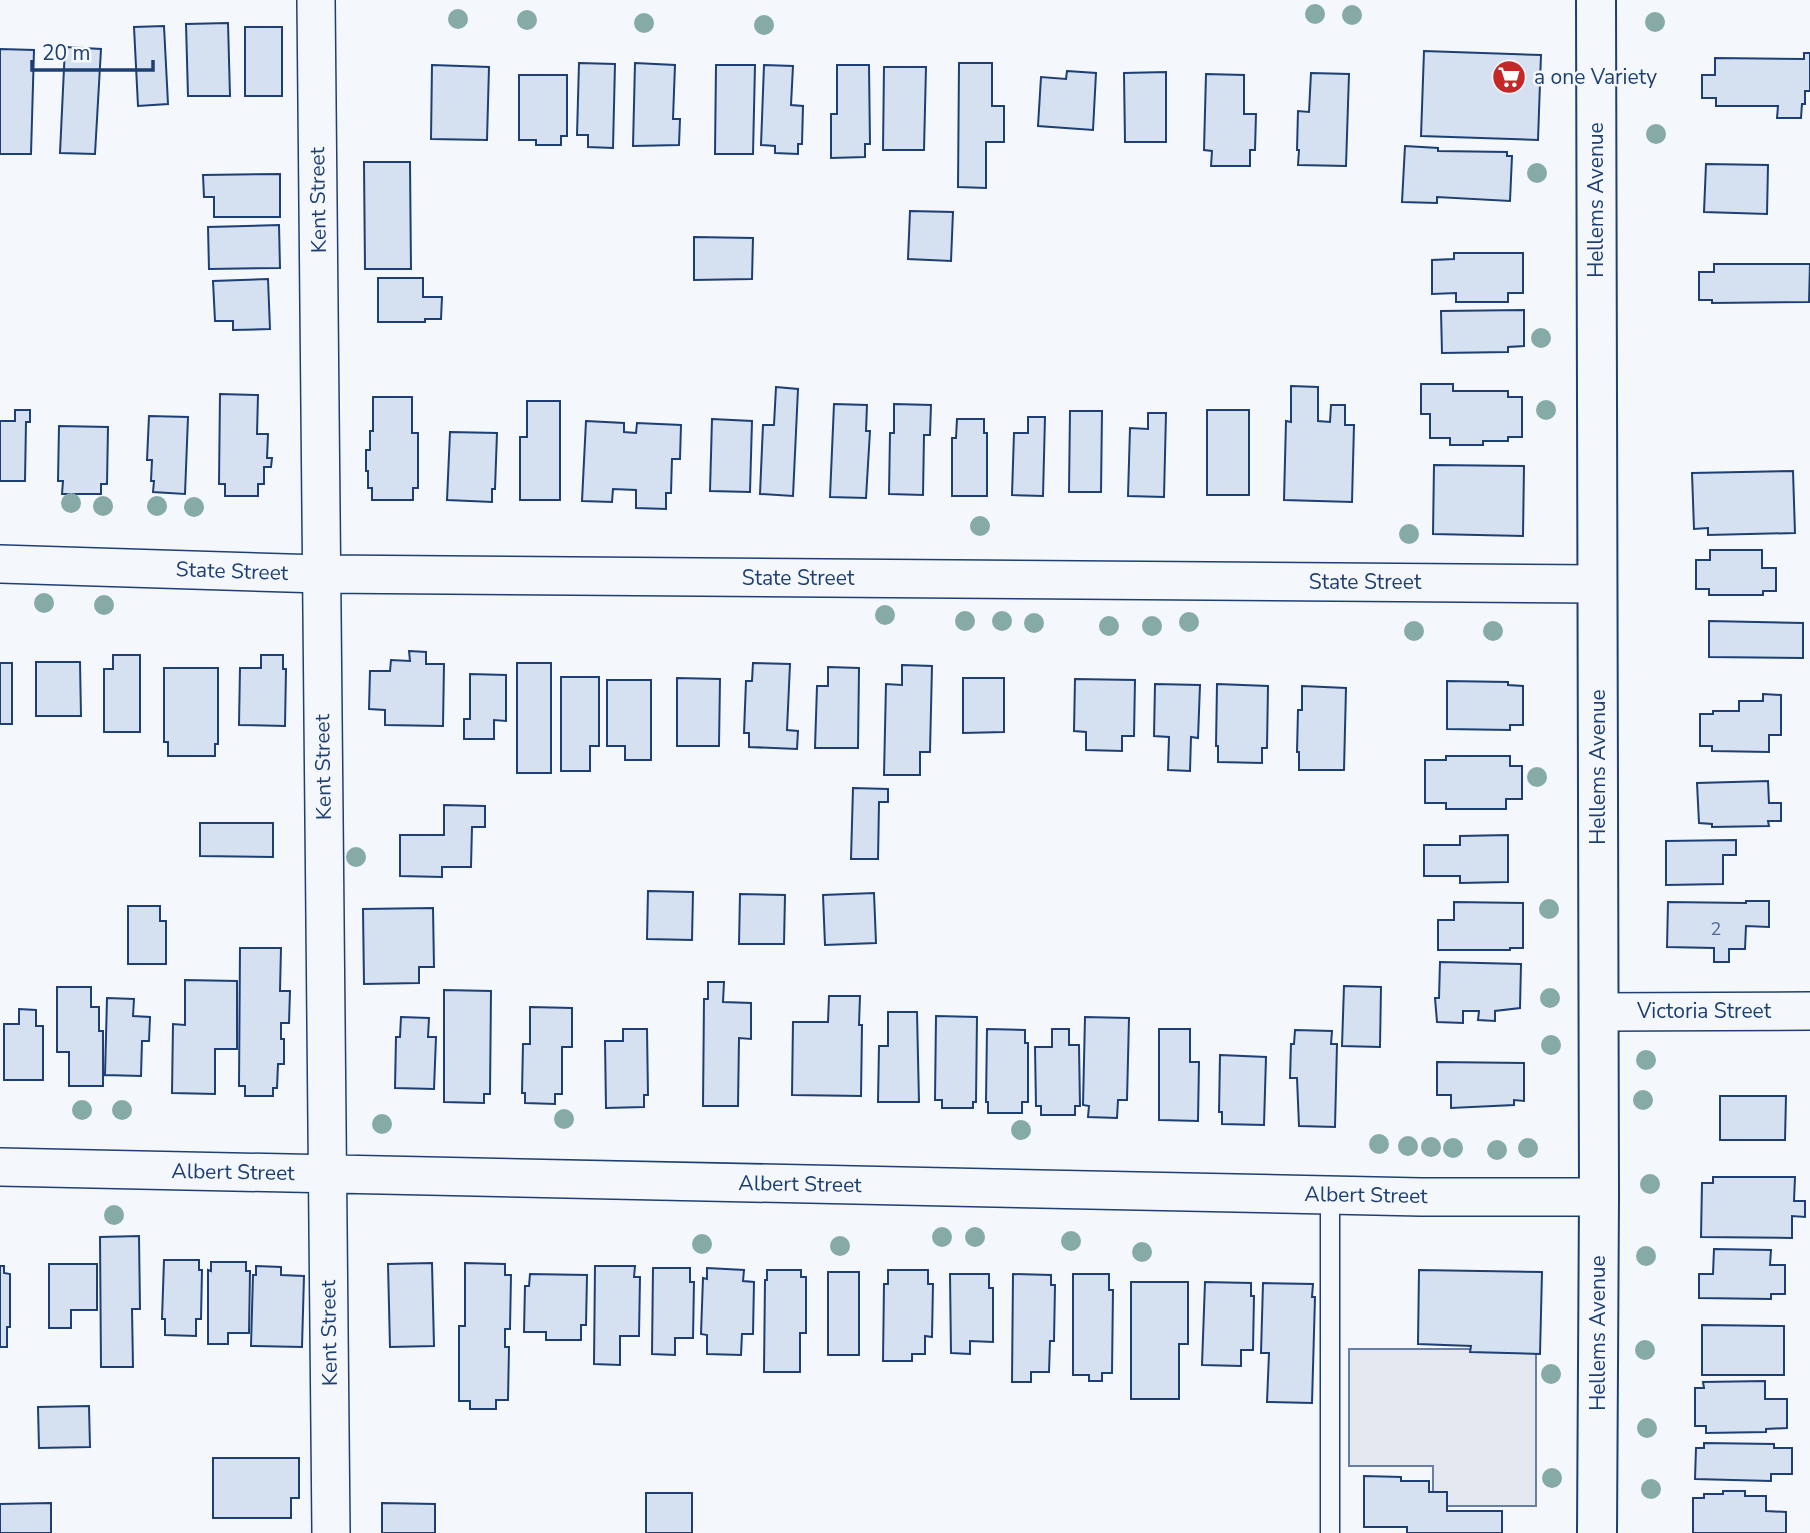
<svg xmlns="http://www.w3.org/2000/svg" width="1810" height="1533" font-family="'Nunito Sans',sans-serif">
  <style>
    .parking { fill: #e3e8f0; stroke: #687fa3; stroke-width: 2 }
    .building { fill: #d5e0f0; stroke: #1d3f73; stroke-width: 2 }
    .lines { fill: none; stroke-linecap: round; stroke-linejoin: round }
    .lane-casing { stroke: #1d3f73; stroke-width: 21 }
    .street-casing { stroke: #1d3f73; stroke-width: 40 }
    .secondary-casing { stroke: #1d3f73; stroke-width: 42 }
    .lane { stroke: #f4f7fb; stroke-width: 18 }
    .street { stroke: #f4f7fb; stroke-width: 37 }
    .secondary { stroke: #f4f7fb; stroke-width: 38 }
    .tree { fill: #86aba6 }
    .labels { text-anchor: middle; stroke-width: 5; stroke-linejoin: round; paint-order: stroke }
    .number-label { font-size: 18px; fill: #4b6792 }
    .poi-label { font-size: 21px; fill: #1d3f73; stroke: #f4f7fb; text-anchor: start }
    .street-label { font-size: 21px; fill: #1d3f73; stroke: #f4f7fb }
  </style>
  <rect width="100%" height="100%" fill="#f4f7fb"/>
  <path class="parking" d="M1349,1349H1536V1506H1433V1466H1349Z"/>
  <path class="building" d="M228,23L230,96H188L186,24Z
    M164,26L168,104L138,106L134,27Z
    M245,27H282V96H245Z
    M65,47L101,49L95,154L60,153Z
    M0,49L34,50L31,154H0Z
    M1424,51L1541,55L1538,140L1421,136Z
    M1804,53H1810V91H1805V104H1802L1801,118H1777L1778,106H1716V98H1702V75H1715V58L1804,59Z
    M579,63L615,64L613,148L588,147V135H577Z
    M635,63L675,65L673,119H680L679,145L633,146Z
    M959,63H992V106H1004V142H986V188L958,187Z
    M432,65L489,67L487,140L431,139Z
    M716,65H755L753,154H715Z
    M764,65L793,66L791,105L803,106L802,144H798V154L775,153V146L761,145Z
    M837,65H869L870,144H865V157L831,158V114H837Z
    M884,67H926L924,150H883Z
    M1067,71L1096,73L1093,130L1038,126L1041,77L1066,79Z
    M1166,72V142H1125L1124,73Z
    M1311,73L1349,74L1346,166L1298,165L1299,150H1297L1298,111L1309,112Z
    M1206,74L1244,75V114H1256L1255,150H1250V166H1211L1212,151L1204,150Z
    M519,75H567V136H561V145H536V140H519Z
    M1405,146L1438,148V151L1507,152V156H1512L1510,201L1437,197V203L1402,202Z
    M364,162H410L411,269H365Z
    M1706,164L1768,165L1767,214L1704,212Z
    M280,174V217H214V197H204L203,175Z
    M910,211L953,212L951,261L908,259Z
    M279,225L280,268L209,269L208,227Z
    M694,237L753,238L752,279L694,280Z
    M1454,253H1523V293H1508V302H1456V293L1432,294V260L1454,259Z
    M1714,264H1810L1809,302L1712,303V300H1699V272H1714Z
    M378,278H423V297H442L441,319H425V322H378Z
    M268,279L270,329L233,330V321H215L213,281Z
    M1524,310V346L1508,347V352L1442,353L1441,311Z
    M1421,384H1453V391H1508V397H1522V437H1508V441H1483V445H1450V438H1430V414H1421Z
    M1291,386L1318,387V421L1330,422L1331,405H1345V425H1354L1352,502L1284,500L1286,421L1291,422Z
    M776,387L798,389L793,496L760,494L763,425H774Z
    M220,394L258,395L257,434H268L267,458H272L271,467H264V484H258V496H225V484H219Z
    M373,397H412V433H418V488H413V500H372V488H368V471H366V450H370V431H373Z
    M527,401H560V500H520V437H527Z
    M834,404L867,405L866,431H870L866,498L830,497Z
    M894,404L931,405L930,435H924L923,495L889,494L890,433H894Z
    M15,410H30V422H26L25,481H0V421H15Z
    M1207,410H1249V495H1207Z
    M1070,411H1102L1101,492H1069Z
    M1148,413H1166L1164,497L1128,496L1130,428L1148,429Z
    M149,416L188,417L185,494L153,492L154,481H151L152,460H147Z
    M1028,417H1045L1043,496L1012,495L1014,433H1028Z
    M712,419L752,421L750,492L710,491Z
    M957,419H984V433H987V496H952V438H956Z
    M586,421L624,423V432L636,433L637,423L681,425L680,459H672L671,493H666V509L636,508V490L613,489L612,502L582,501Z
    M59,426L108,427L107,484H101V494H62L63,481H58Z
    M450,432L497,433L495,489H492V502L447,500Z
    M1434,465L1524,466L1523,536L1433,534Z
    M1793,471L1795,533L1708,535V528L1694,529L1692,473Z
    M1710,550H1762V568H1776V591H1763V595H1709V589H1696V560H1710Z
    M1709,621L1803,623V658L1709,657Z
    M409,651L426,652V664H444L443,726L385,725V710L369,709L370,671H390L391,660L410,661Z
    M113,655H140V732H104V669H113Z
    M261,655H283V669H286L285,726L239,725L240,668H261Z
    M36,662H80L81,716H36Z
    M0,663H12V724H0Z
    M517,663H551V773H517Z
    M753,663L790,664L787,730L798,731L797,749L749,747V733H744L746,681H752Z
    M902,665L932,666L930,752H920V775H884L886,684L902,685Z
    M828,667L859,668L858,748H815L817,686H828Z
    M164,668H218V744H215V756H168V742H164Z
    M470,674L506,675V721L494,720V739H464V719H470Z
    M561,677H599V746H590V771H561Z
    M677,678L720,679L719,746H677Z
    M963,678H1004V732L963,733Z
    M1075,679L1135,680L1134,736H1122V751L1086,750V732L1074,731Z
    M607,680H651V760H625V746H607Z
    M1447,681L1508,682V685L1523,686V725H1510V730L1447,729Z
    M1155,684L1200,685L1198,738L1191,737L1190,771L1168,770L1169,737L1154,736Z
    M1217,684L1268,686L1267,748H1262V763L1218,762V746H1216Z
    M1302,686L1346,688L1344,770H1299V752H1297L1298,710H1302Z
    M1763,694L1781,695V735H1769V752L1712,751V746H1700V714H1713V711H1739V701H1763Z
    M1446,756H1510V766H1522V799H1506V809H1446V803H1425V760H1446Z
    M1768,781L1769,803H1781V821H1768L1769,826L1712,827V824L1699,823L1697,783Z
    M853,788L888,789V802H879L878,859H851Z
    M444,805L485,806V827H472L471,867H442V877L400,876V835H444Z
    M200,823H273V857L200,856Z
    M1508,835V882L1460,883V876H1424V845H1460V836Z
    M1736,840V855H1723V884L1666,885V841Z
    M648,891L693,892L692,940L647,939Z
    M874,893L876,943L825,945L823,895Z
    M740,894L785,895L784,944H739Z
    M1746,901H1769V927L1746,926L1745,949H1729V962H1714V948L1667,947L1668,902L1746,903Z
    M1454,902L1523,903V948H1510V950H1438V920H1454Z
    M128,906H160V921H166V964H128Z
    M433,908L434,967H419V983L364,984L363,909Z
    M240,948H281L280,991H290L289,1023H281V1039H284V1064H278L277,1088H273V1096H245V1086H239Z
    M1440,962L1521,964L1520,1008L1495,1011V1021L1478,1020L1479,1011H1463V1023L1437,1022L1435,998H1439Z
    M185,980L237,981V1049H215V1094L172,1093L173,1024L185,1025Z
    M708,982H724L723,1002L751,1003V1039L739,1038L738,1106H703L704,999H708Z
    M1344,986L1381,987L1380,1047L1342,1046Z
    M57,987H91V1007H99V1031H103V1086H69V1052H57Z
    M444,990L491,991L490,1094H484V1103L444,1102Z
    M829,996H860L859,1025H862L861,1096L792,1095L793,1022H828Z
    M107,998L134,999L133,1016L150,1017L149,1041H142L141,1076L105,1075Z
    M530,1007L572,1008V1047H562V1094H555V1104L525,1103V1093H522L523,1044H530Z
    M19,1009L36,1010V1026H43V1080H4V1024H19Z
    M888,1012H917L919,1102H878L879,1046H888Z
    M936,1016L977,1017L976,1102H973V1108H942V1100H935Z
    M401,1017L429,1018L428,1037H436L434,1089L395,1088L396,1037H400Z
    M1085,1017L1129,1018L1127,1100H1118L1117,1118L1088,1117L1089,1106L1083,1105Z
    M623,1029H647L648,1095H644V1107L606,1108L605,1041H623Z
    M987,1029L1025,1030V1043H1028V1102H1022V1113H988V1102H986Z
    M1052,1029H1069V1045H1079L1080,1106H1075V1115H1041V1106H1036L1035,1047H1052Z
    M1159,1029H1190V1062H1199L1198,1121L1159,1120Z
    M1295,1030L1332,1031L1331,1044H1337L1335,1127L1299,1126L1297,1078H1290L1291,1044H1294Z
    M1220,1055L1266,1057L1264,1125L1222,1124V1112H1219Z
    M1437,1062L1524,1063V1101L1514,1100V1105L1451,1108V1095H1437Z
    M1720,1096H1786L1785,1140H1720Z
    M1713,1177H1795L1794,1201H1805V1217L1792,1216V1238L1701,1237L1702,1183H1713Z
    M139,1236L140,1309H132L133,1367H101L100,1237Z
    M1714,1249L1771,1250L1770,1265H1785V1294H1771V1299L1699,1298V1274H1713Z
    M164,1260H199V1270H202L201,1319H196V1336L165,1335V1319H162Z
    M211,1262H246V1271H250L249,1333H228V1344H208V1270L211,1271Z
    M432,1263L434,1346L390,1347L388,1264Z
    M465,1263L505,1264V1275H511L510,1329H505V1347H509L508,1400H496V1409H470V1401H459V1326H465Z
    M49,1264H97V1310H71V1328H49Z
    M0,1266H4V1273L10,1274V1327H7V1347H0Z
    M256,1266L281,1267V1275L304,1276L302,1347L251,1346L253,1275H256Z
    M595,1266H635L634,1277H640L639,1336H620V1365L594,1364Z
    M653,1268H690V1282H694L693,1338H675V1355L652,1354Z
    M707,1268L744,1270L743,1281L754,1282L753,1334H742L741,1355L707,1354V1335L701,1334L703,1278L707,1279Z
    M767,1270H801V1277H806V1333H800V1372H764L765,1280H767Z
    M888,1270H928V1284H933L932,1337L925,1336V1354H912V1361H883L884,1284H888Z
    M1419,1270L1542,1272L1540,1354L1470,1352L1471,1346L1418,1344Z
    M828,1272H859V1355H828Z
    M530,1274L587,1275L586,1325H581V1340H546V1332H524L525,1286H529Z
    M950,1274H989V1288H993V1342L970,1341V1354L951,1353Z
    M1013,1274L1051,1275V1285H1055L1054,1341H1050L1049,1372H1031V1382H1012Z
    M1073,1274H1109V1290H1113L1112,1373H1102V1381H1089V1375H1073Z
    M1131,1282H1188V1344H1179V1399H1131Z
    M1205,1282L1251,1283V1296H1254L1253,1350H1241V1366L1202,1365Z
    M1263,1283L1313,1284L1312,1297H1315L1312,1403L1267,1402L1269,1353H1261Z
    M1702,1325L1784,1326V1375H1702Z
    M1765,1381V1399H1787V1428L1766,1429V1432L1706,1433V1426H1695V1388H1704L1703,1382Z
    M89,1406L90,1447L39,1448L38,1407Z
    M1704,1443L1774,1444V1448H1792V1474H1771V1481L1695,1479L1696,1448H1704Z
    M213,1458H299V1498H291V1518H213Z
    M1364,1476L1401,1477V1481H1429V1492H1447V1511H1502V1533H1407V1527H1364Z
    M1723,1491H1745V1496H1766V1511L1786,1512V1533H1693V1498H1704V1494H1723Z
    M646,1493H692V1533H646Z
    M51,1503V1533H0V1504Z
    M382,1503L435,1504V1533H382Z"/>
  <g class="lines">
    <g class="lane-casing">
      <path id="lane" d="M1330,1193V1533"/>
    </g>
    <g class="street-casing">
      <path id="street" d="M316,0L331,1533
        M0,564L321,574L1597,584
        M1599,1012L1810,1011
        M0,1167L1421,1197H1599"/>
    </g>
    <g class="secondary-casing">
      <path id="secondary" d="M1596,0L1599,1197L1597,1533"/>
    </g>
    <use href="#lane" class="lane"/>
    <use href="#street" class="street"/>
    <use href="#secondary" class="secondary"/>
  </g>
  <g class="tree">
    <circle cx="1315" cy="14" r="10"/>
    <circle cx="1352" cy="15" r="10"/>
    <circle cx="458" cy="19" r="10"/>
    <circle cx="527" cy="20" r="10"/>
    <circle cx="1655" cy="22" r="10"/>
    <circle cx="644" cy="23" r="10"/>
    <circle cx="764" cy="25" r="10"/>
    <circle cx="1656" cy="134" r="10"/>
    <circle cx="1537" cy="173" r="10"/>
    <circle cx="1541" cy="338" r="10"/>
    <circle cx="1546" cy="410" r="10"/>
    <circle cx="71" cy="503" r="10"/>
    <circle cx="103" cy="506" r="10"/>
    <circle cx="157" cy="506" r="10"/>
    <circle cx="194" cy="507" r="10"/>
    <circle cx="980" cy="526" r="10"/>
    <circle cx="1409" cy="534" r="10"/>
    <circle cx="44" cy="603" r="10"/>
    <circle cx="104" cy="605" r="10"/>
    <circle cx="885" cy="615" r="10"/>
    <circle cx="965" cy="621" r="10"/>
    <circle cx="1002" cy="621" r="10"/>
    <circle cx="1189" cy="622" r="10"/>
    <circle cx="1034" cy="623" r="10"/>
    <circle cx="1109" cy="626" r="10"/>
    <circle cx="1152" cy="626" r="10"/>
    <circle cx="1414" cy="631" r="10"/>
    <circle cx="1493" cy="631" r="10"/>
    <circle cx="1537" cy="777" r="10"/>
    <circle cx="356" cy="857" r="10"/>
    <circle cx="1549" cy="909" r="10"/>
    <circle cx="1550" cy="998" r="10"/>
    <circle cx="1551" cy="1045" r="10"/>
    <circle cx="1646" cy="1060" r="10"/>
    <circle cx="1643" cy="1100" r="10"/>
    <circle cx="82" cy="1110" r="10"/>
    <circle cx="122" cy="1110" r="10"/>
    <circle cx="564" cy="1119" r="10"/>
    <circle cx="382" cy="1124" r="10"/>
    <circle cx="1021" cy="1130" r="10"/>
    <circle cx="1379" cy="1144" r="10"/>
    <circle cx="1408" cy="1146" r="10"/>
    <circle cx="1431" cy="1147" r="10"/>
    <circle cx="1453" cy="1148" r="10"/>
    <circle cx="1528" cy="1148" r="10"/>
    <circle cx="1497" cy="1150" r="10"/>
    <circle cx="1650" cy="1184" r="10"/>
    <circle cx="114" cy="1215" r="10"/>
    <circle cx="942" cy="1237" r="10"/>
    <circle cx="975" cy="1237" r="10"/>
    <circle cx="1071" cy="1241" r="10"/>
    <circle cx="702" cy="1244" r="10"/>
    <circle cx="840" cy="1246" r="10"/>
    <circle cx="1142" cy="1252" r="10"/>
    <circle cx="1646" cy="1256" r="10"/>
    <circle cx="1645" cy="1350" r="10"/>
    <circle cx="1551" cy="1374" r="10"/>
    <circle cx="1647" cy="1428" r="10"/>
    <circle cx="1552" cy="1478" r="10"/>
    <circle cx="1651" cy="1489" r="10"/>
  </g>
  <defs>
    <g id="supermarket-disc" transform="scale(1.75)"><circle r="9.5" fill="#c62828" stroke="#f4f7fb"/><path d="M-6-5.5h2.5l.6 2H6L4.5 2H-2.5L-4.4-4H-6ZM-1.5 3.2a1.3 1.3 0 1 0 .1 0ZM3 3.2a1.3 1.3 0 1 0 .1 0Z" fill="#fff"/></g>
  </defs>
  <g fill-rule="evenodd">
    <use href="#supermarket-disc" x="1509" y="77"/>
  </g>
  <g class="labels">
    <g class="number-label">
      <text x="1716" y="935">2</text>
    </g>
    <g class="poi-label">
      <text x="1534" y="84">a one Variety</text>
    </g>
    <g class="street-label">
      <text transform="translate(318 200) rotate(-91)" y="7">Kent Street</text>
      <text transform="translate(1596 200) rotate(-90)" y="7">Hellems Avenue</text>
      <text transform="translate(232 571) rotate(2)" y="7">State Street</text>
      <text x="798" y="585">State Street</text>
      <text x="1365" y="589">State Street</text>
      <text transform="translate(323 767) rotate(-91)" y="7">Kent Street</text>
      <text transform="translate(1598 767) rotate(-90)" y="7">Hellems Avenue</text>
      <text x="1704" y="1018">Victoria Street</text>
      <text transform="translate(233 1172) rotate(1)" y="7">Albert Street</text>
      <text transform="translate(800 1184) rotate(1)" y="7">Albert Street</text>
      <text transform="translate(1366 1195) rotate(1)" y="7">Albert Street</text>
      <text transform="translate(329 1333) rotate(-91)" y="7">Kent Street</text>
      <text transform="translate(1598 1333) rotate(-90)" y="7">Hellems Avenue</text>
    </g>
  </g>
  <path d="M32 60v10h121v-10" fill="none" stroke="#1d3f73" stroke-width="3.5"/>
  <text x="42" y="60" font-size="21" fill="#1d3f73" stroke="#f4f7fb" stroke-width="5" paint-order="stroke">20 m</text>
</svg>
